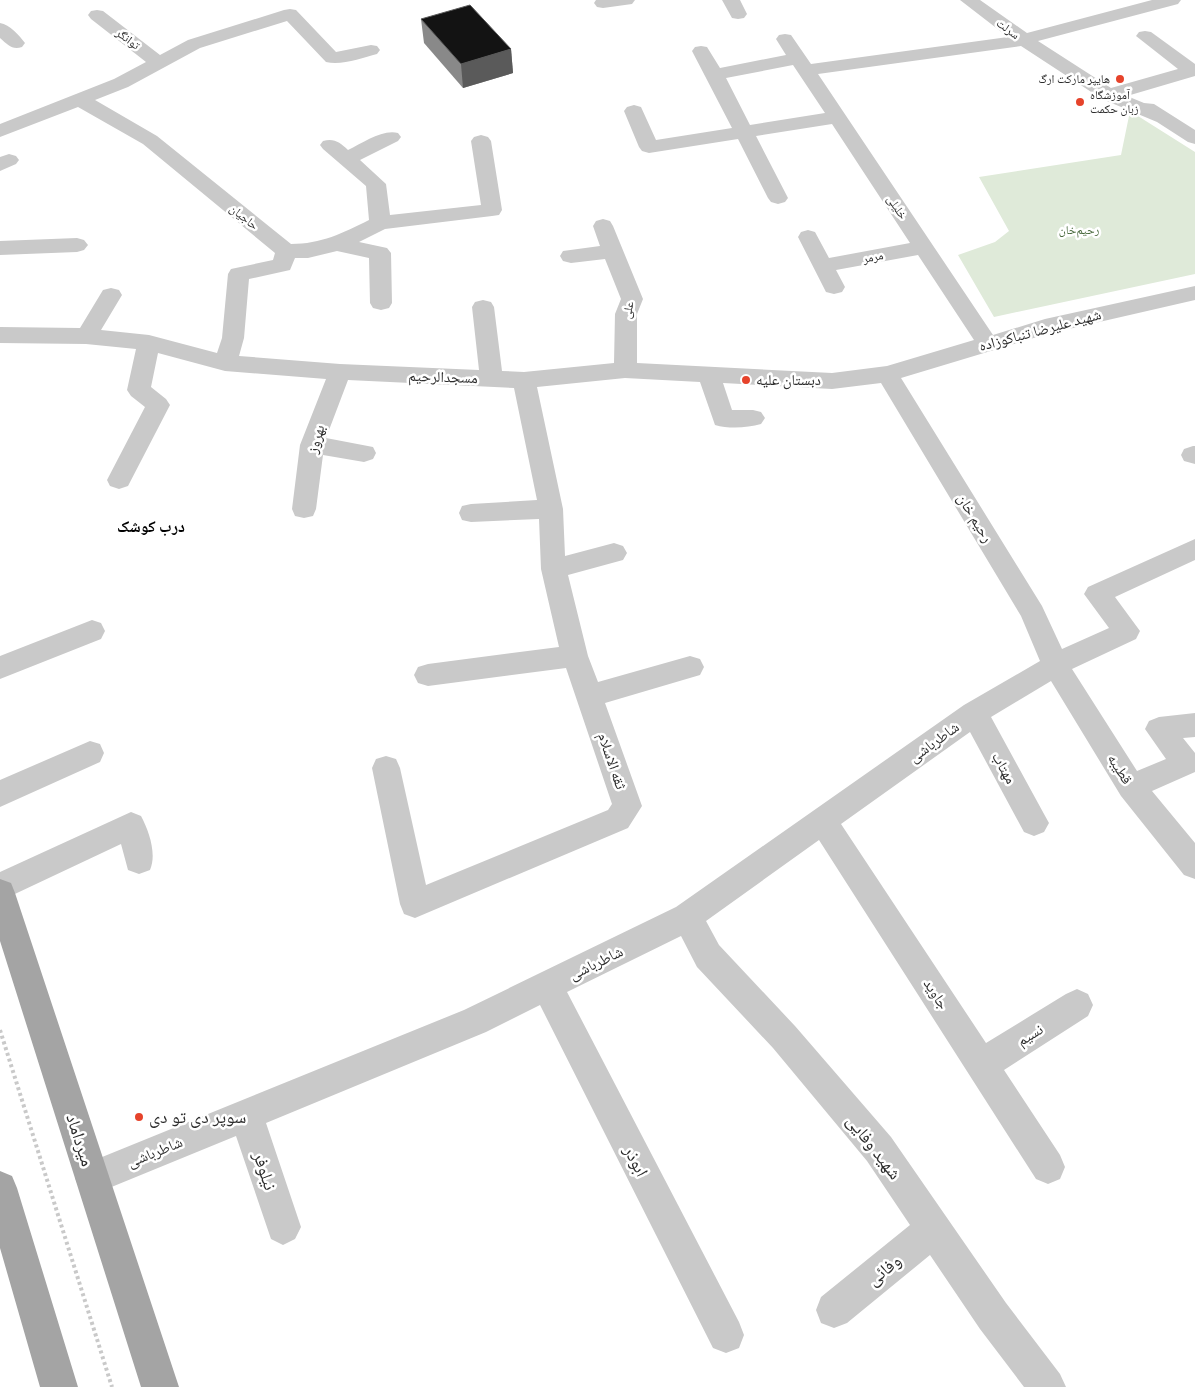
<svg xmlns="http://www.w3.org/2000/svg" width="1195" height="1387" font-family="Signika,'Noto Naskh Arabic',sans-serif">
  <style>
    .green { fill: #dfead9 }
    .lines { fill: none; stroke-linecap: round; stroke-linejoin: round }
    .path { stroke: #c9c9c9; stroke-width: 4; stroke-dasharray: 3 3; stroke-linecap: butt }
    .minor { fill: #c9c9c9; fill-rule: evenodd }
    .major { fill: #a4a4a4; fill-rule: evenodd }
    .wall { fill: #898989 }
    .shaded-wall { fill: #5a5a5a }
    .building { fill: #131313; stroke: #5a5a5a }
    .poi-dot { fill: #e6432b; stroke: #fff; stroke-width: 2 }
    .labels { text-anchor: middle; stroke-width: 5; stroke-linejoin: round; paint-order: stroke }
    .far-street-label { font-size: 12px; fill: #2c2c2c; stroke: #fff }
    .far-poi-label { font-size: 12px; fill: #2c2c2c; stroke: #fff; text-anchor: end }
    .far-park-label { font-size: 12px; fill: #46673a; stroke: #fff }
    .street-label { font-size: 15px; fill: #2c2c2c; stroke: #fff }
    .poi-label { font-size: 15px; fill: #2c2c2c; stroke: #fff; text-anchor: start }
    .neighbourhood-label { font-size: 16px; font-weight: bold; fill: #000; stroke: #fff }
    .near-poi-label { font-size: 18px; fill: #2c2c2c; stroke: #fff; text-anchor: start }
    .near-street-label { font-size: 18px; fill: #2c2c2c; stroke: #fff }
  </style>
  <rect width="100%" height="100%" fill="#fff"/>
  <path class="green" d="M1130,111L1195,152V274L994,317L958,255L995,242L1009,231L979,177L1121,155Z"/>
  <g class="lines">
    <path class="path" d="M0,1030L112,1387"/>
    <path class="minor" d="M596,0H635L632,4L603,8L597,7L594,3Z
      M722,0H740L747,14L744,18L738,19L732,18Z
      M960,0H980L1027,33L1152,0H1181L1178,4L1038,41L1111,88L1178,69L1136,36L1139,32L1145,31L1151,32L1195,64V76L1127,96L1144,103L1154,104L1195,130V144L1188,142L1157,122L1102,99L1021,46L818,74L993,335L1045,319L1195,286V300L1047,334L901,378L1042,606L1062,649L1109,628L1084,594L1088,587L1195,539V560L1115,597L1140,631L1136,639L1072,669L1137,771L1166,759L1145,729L1149,721L1159,717L1195,713V737L1183,738L1195,753V772L1152,791L1195,843V879L1184,875L1121,796L1051,681L991,717L1044,814L1049,823L1044,832L1034,836L1024,832L970,732L841,824L986,1043L1066,994L1077,989L1088,994L1093,1005L1088,1016L1004,1070L1060,1155L1065,1167L1060,1179L1048,1184L1036,1179L819,840L706,921L719,945L795,1026L891,1137L1006,1303L1060,1374L1066,1387H1024L980,1329L930,1255L847,1323L834,1328L821,1323L816,1310L821,1297L910,1225L867,1161L773,1048L697,967L681,936L567,992L739,1322L744,1335L739,1348L726,1353L713,1348L540,1005L486,1032L266,1123L301,1227L295,1239L283,1245L271,1239L236,1136L92,1195L80,1190L75,1178L80,1166L464,1010L676,907L964,705L1040,661L1021,616L881,383L832,389L723,383L732,410H753L761,412L765,418L761,424C747,428 729,429 715,425L700,382L625,378L537,387L563,509L565,556L614,543L623,546L627,553L623,560L568,575L588,656L598,682L690,656L700,659L704,667L700,675L605,703L642,806L628,828L415,918L404,914L400,904L372,768L376,759L386,756L396,759L400,768L426,885L608,810L612,804L566,668L428,686L418,683L414,675L418,667L428,664L559,647L541,569L539,519L471,522L462,520L459,513L462,506L471,504L537,500L514,388L348,380L326,438L373,447L376,453L373,459L364,462L323,455L316,509L313,516L304,518L295,516L292,509L300,445L326,379L225,371L158,353L151,387L166,399L170,405L128,486L119,489L110,486L107,480L145,407L131,396L127,390L136,349L86,344L0,343V327L80,328L103,290L111,288L119,290L122,295L101,330L149,335L217,353L222,338L228,274L231,269L273,260L275,253L143,144L78,107L0,137V124L114,79L146,62L91,19L88,15L91,11L97,10L103,11L160,55L188,40L284,10L290,9L296,10L336,52L371,45L377,46L380,50L377,54C362,58 341,66 326,62L287,21L200,48L128,87L95,100L157,136L291,244C321,244 343,233 369,220L366,186L323,149L320,145L323,141C335,138 340,143 348,150C363,143 382,129 398,133L401,137L398,141L360,160L386,184L390,215L481,205L471,141L474,137L481,135L488,137L491,141L502,210L499,215L492,216L385,229L359,242L387,248L391,253L392,303L389,308L381,310L373,308L370,303L369,258L337,251L308,258H295L290,270L249,279L244,338L239,356L340,364L479,370L472,307L475,302L483,300L491,302L494,307L502,371L524,372L614,363L615,314L621,299L605,259L571,263L563,261L560,256L563,251L600,246L593,226L596,221L603,219L610,221L613,226L643,299L637,314V363L832,373L887,366L974,340L918,255L836,270L845,287L842,292L834,294L826,292L798,237L801,232L808,230L815,232L829,258L910,243L832,124L756,136L788,198L785,202L778,204L771,202L768,198L738,139L649,153L642,151L639,147L624,111L627,107L634,105L641,107L656,140L732,128L692,51L695,47L701,46L707,47L720,68L786,55L776,39L779,35L785,34L791,35L811,64L1008,37ZM793,65L825,113L750,125L726,78Z
      M0,23C10,25 19,35 25,43L22,47C12,50 8,45 0,38Z
      M9,154L16,156L19,160L16,164L0,171V157Z
      M77,238L84,240L88,245L84,250L77,252L0,255V241Z
      M1193,446H1195V464L1184,461L1181,455L1184,449Z
      M92,620L101,623L105,631L101,639L0,679V656Z
      M90,741L100,744L104,753L100,762L0,807V780Z
      M131,812L141,816C149,831 157,854 150,870L139,874L128,870L121,844L0,901V872Z"/>
    <path class="major" d="M0,879L11,883L15,893L179,1387H141L0,941Z
      M0,1171L12,1176L17,1188L78,1387H40L0,1248Z"/>
  </g>
  <path class="wall" d="M421,19L511,49L513,73L463,88L424,43Z"/>
  <path class="shaded-wall" d="M511,49L513,73L463,88L461,64Z"/>
  <path class="building" d="M470,5L511,49L461,64L421,19Z"/>
  <g class="poi-dot">
    <circle cx="1120" cy="79" r="5"/>
    <circle cx="1080" cy="102" r="5"/>
    <circle cx="746" cy="380" r="5"/>
    <circle cx="139" cy="1117" r="5"/>
  </g>
  <g class="labels">
    <g class="far-street-label">
      <text transform="translate(1008 29) rotate(36)" y="4">سرلت</text>
      <text transform="translate(128 39) rotate(37)" y="4">توانگر</text>
      <text transform="translate(897 207) rotate(56)" y="4">خلیلی</text>
      <text transform="translate(244 217) rotate(39)" y="4">حاجیان</text>
      <text transform="translate(873 257) rotate(-11)" y="4">مرمر</text>
      <text transform="translate(628 310) rotate(-79)" y="4">علی</text>
    </g>
    <g class="far-poi-label">
      <text x="1110" y="83">هایپر مارکت ارگ</text>
      <text x="1090" y="99" text-anchor="start">آموزشگاه<tspan x="1090" dy="14">زبان حکمت</tspan></text>
    </g>
    <g class="far-park-label">
      <text x="1079" y="234">رحیم‌خان</text>
    </g>
    <g class="street-label">
      <text transform="translate(1040 330) rotate(-15)" y="5">شهید علیرضا تنباکوزاده</text>
      <text transform="translate(443 377) rotate(2)" y="5">مسجدالرحیم</text>
      <text transform="translate(316 439) rotate(-74)" y="5">بهروز</text>
      <text transform="translate(975 518) rotate(59)" y="5">رحیم خان</text>
      <text transform="translate(934 742) rotate(-36)" y="5">شاطرباشی</text>
      <text transform="translate(612 761) rotate(71)" y="5">ثقه الاسلام</text>
      <text transform="translate(1004 768) rotate(61)" y="5">مهتاب</text>
      <text transform="translate(1120 769) rotate(58)" y="5">قطیبه</text>
      <text transform="translate(596 963) rotate(-26)" y="5">شاطرباشی</text>
      <text transform="translate(936 994) rotate(57)" y="5">جاوید</text>
      <text transform="translate(1030 1035) rotate(-32)" y="5">نسیم</text>
      <text transform="translate(155 1152) rotate(-22)" y="5">شاطرباشی</text>
    </g>
    <g class="poi-label">
      <text x="756" y="385">دبستان علیه</text>
    </g>
    <g class="neighbourhood-label">
      <text x="151" y="532">درب کوشک</text>
    </g>
    <g class="near-poi-label">
      <text x="149" y="1123">سوپر دی تو دی</text>
    </g>
    <g class="near-street-label">
      <text transform="translate(80 1140) rotate(72)" y="6">میرداماد</text>
      <text transform="translate(874 1147) rotate(52)" y="6">شهید وفایی</text>
      <text transform="translate(636 1161) rotate(63)" y="6">ابوذر</text>
      <text transform="translate(265 1171) rotate(72)" y="6">نیلوفر</text>
      <text transform="translate(884 1270) rotate(-39)" y="6">وفائی</text>
    </g>
  </g>
</svg>
